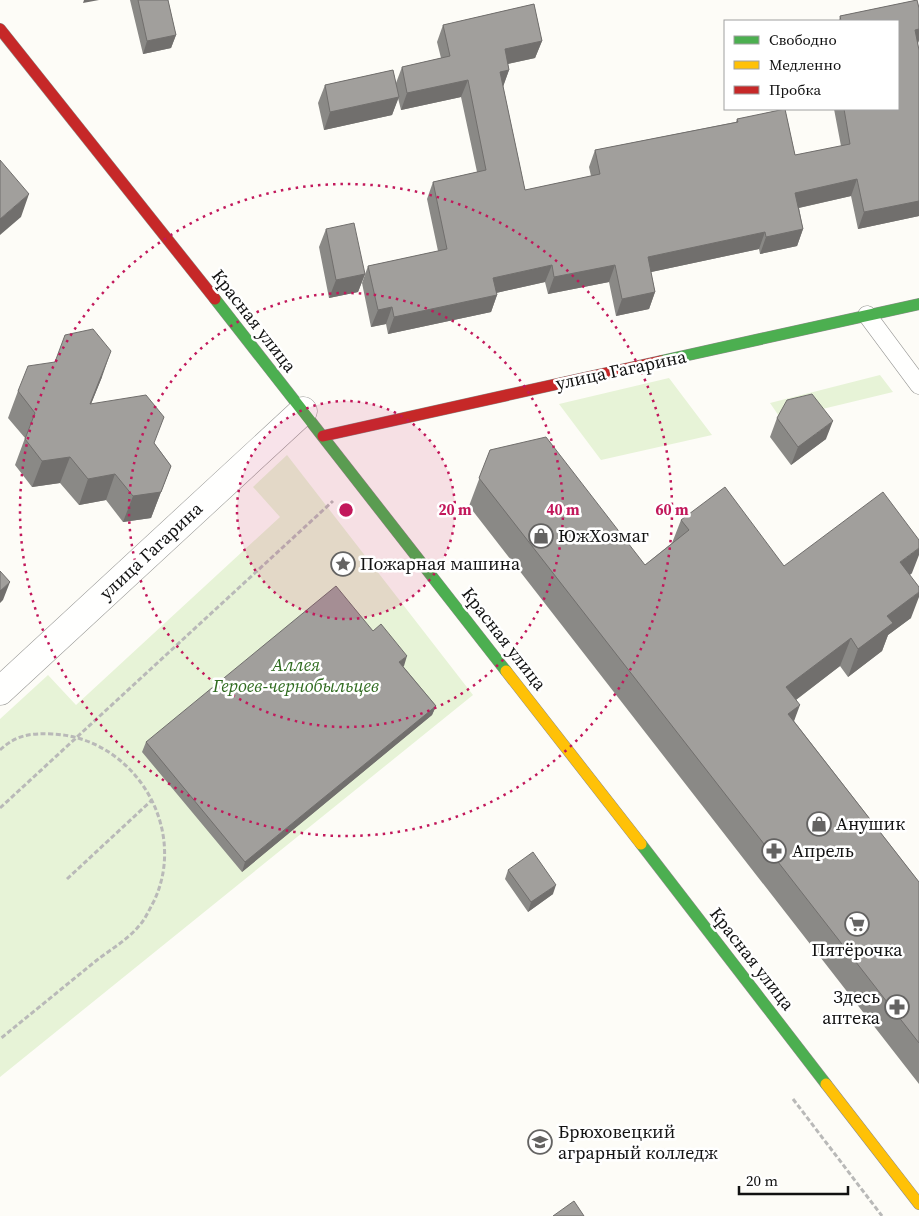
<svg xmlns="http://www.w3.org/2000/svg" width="919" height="1216" font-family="'Source Serif 4',serif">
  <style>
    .green { fill: #e7f3d7 }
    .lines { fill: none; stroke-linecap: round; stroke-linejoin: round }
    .lane-casing { stroke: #979795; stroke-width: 19 }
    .street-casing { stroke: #979795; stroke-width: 29 }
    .fast-casing { stroke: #8e8d8b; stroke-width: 12 }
    .slow-casing { stroke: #8e8d8b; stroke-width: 12 }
    .jam-casing { stroke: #8e8d8b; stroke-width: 12 }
    .path { stroke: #b9b9b8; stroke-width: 3; stroke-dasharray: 5 2.5; stroke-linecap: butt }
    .lane { stroke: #fffffe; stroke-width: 18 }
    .street { stroke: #fffffe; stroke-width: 28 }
    .fast { stroke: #4caf50; stroke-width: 11 }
    .slow { stroke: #ffc107; stroke-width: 11 }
    .jam { stroke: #c62828; stroke-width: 11 }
    .wall { fill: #8a8986 }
    .shaded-wall { fill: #716f6d }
    .building { fill: #a19f9c; stroke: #716f6d }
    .ring { fill: none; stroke: #c2185b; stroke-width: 2.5; stroke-dasharray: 2.5 5 }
    .labels { text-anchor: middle; stroke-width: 5; stroke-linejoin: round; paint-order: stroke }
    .street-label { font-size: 18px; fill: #111; stroke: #fff }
    .poi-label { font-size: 18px; fill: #111; stroke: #fff; text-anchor: start }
    .park-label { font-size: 18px; font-style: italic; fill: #2f6b1f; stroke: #fff }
    .centre { fill: #c2185b; stroke: #fff; stroke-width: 2.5 }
    .ring-label { font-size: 15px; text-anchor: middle; font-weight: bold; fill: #c2185b; stroke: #fff; stroke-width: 5; stroke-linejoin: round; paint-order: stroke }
  </style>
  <rect width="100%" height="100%" fill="#fdfcf7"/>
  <path class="green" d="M880,375L893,392L781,419L770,403Z
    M669,378L712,435L601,460L559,404Z
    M287,455L473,695L0,1077V719L48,675L76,705L280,517L253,487Z"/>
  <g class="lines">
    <g class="lane-casing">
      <path id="lane" d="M867,315L919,385"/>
    </g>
    <g class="street-casing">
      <path id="street" d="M0,691L303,411"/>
    </g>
    <g class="fast-casing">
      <path id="fast" d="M215,299L506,671
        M661,361L919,304
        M641,844L826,1084"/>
    </g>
    <g class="slow-casing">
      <path id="slow" d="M506,671L641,844
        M826,1084L919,1204"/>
    </g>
    <g class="jam-casing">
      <path id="jam" d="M0,29L215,299
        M323,436L661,361"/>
    </g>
    <path class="path" d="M0,750C16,735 30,733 52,734C133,737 189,827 154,901C149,910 145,920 138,927C127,940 110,950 97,960C65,986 32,1013 0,1039
      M0,808L333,501
      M67,879L152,800
      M793,1099L882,1216"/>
    <use href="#lane" class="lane"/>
    <use href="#street" class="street"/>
    <use href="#fast" class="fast"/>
    <use href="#slow" class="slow"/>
    <use href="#jam" class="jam"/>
  </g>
  <path class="wall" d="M130,0H168L176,35L171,48L143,54Z
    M917,0L919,8V40L918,44L919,50V216L858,229L851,196L799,208L803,229L797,246L760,254L759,249L651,272L655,292L649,309L616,316L609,282L548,294L545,282L496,293L497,295L491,312L388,334L386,324L371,327L362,283L368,266L438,251L427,199L433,182L477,172L461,97L401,110L398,98L392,115L324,130L318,103L325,85L393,70L396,83L402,67L441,58L437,42L443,25L534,4L542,41L535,58L508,64L509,70L503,86L525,190L591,176L589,167L595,150L736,122L737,119L785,109L795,155L841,146L834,109H898V21H839L840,16Z
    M326,229L365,274L358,292L329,298L319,247Z
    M55,362L102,377L91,404L155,444L171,466L151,518L123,522L106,500L79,505L60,483L32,487L15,465L25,438L8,418L18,391Z
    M777,418L826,439L791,465L770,437Z
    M490,450L645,565L672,543L681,520L784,566L912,573L910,575L911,618L888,635L882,651L848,677L840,666L796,700L794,721L919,882V1084L469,506Z
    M373,631L404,666H403L436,706L432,715L242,872L142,752L146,742Z
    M508,870L553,894L528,912L505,879Z"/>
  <path class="shaded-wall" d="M84,0H99L83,3Z
    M919,29V40L917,45L915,30Z
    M176,35L171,48L143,54L147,41Z
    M542,41L535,58L498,66L505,49Z
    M509,70L503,87L500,72Z
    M468,80L461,97L401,110L407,93Z
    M399,97L392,115L324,130L330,112Z
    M857,179L851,196L789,210L795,193Z
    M29,194L21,217L0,235V219Z
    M919,201V216L858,229L864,212Z
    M803,229L797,246L760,254L766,237Z
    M765,232L759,249L642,274L648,257Z
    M552,265L545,282L487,295L493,278Z
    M615,265L609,282L548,294L554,277Z
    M365,274L358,292L329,298L336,280Z
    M655,292L649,309L616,316L622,299Z
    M497,295L491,312L388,334L394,317Z
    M392,307L386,324L371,327L378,310Z
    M111,351L102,377L80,431L90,404Z
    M833,421L826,439L791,465L798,447Z
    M70,457L60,483L32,487L42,461Z
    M171,466L151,518L123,522L133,496Z
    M115,474L106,500L79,505L88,479Z
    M919,548V555L912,573L890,590L900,562Z
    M10,582L3,600L0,603V591Z
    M919,592V597L911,618L888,635L882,651L848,677L858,649L887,616Z
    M851,638L840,666L776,715L786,687Z
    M407,656L404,666L396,672L399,662Z
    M800,705L790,732L788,714Z
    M436,706L432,715L242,872L245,862Z
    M556,885L553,894L528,912L531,902Z"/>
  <path class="building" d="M138,0H168L176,35L147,41Z
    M917,0L919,8V29L915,30L919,50V201L864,212L857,179L795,193L803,229L766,237L765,232L648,257L655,292L622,299L615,265L554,277L552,265L493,278L497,295L394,317L392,307L378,310L368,266L447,249L433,182L486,170L468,80L407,93L402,67L450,56L443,25L534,4L542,41L505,49L509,70L500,72L525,190L600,174L595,150L738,122L737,119L785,109L795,155L850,144L844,109H898V21H841L840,16Z
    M393,70L399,97L330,112L325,85Z
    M0,160L29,194L0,219Z
    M354,223L365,274L336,280L326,229Z
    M93,329L111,351L90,404L146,395L164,417L154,443L171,466L161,492L133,496L115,474L88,479L70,457L42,461L25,439L35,413L18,391L28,366L55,362L65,335Z
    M812,394L833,421L798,447L777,418L787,400Z
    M546,437L645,565L689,530L681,520L725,487L784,566L883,492L919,540V548L900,562L919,587V592L887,616L893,623L858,649L851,638L786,687L800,705L788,714L919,882V1043L479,478L490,450Z
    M0,571L10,582L0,591Z
    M336,586L373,631L381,624L407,656L399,662L436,706L245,862L146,742Z
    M533,852L556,885L531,902L508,870Z
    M574,1201L584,1216H553Z"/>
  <circle cx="346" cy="510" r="109" fill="#c2185b" fill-opacity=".12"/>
  <g class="ring">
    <circle cx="346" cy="510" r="109"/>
    <circle cx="346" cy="510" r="217"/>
    <circle cx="346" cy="510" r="326"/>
  </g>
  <defs>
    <g id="shop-ring" transform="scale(1.25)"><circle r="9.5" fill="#fff" stroke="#646362" stroke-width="1.5"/><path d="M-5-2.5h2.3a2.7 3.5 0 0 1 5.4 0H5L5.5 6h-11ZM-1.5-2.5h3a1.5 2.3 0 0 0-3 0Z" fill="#646362"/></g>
    <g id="sight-ring" transform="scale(1.25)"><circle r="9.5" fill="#fff" stroke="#646362" stroke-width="1.5"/><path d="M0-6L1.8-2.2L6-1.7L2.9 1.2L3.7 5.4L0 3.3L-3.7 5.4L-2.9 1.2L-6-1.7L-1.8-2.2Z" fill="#646362"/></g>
    <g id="pharmacy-ring" transform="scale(1.25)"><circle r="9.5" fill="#fff" stroke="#646362" stroke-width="1.5"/><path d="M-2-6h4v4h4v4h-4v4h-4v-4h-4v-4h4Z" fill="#646362"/></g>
    <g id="supermarket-ring" transform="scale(1.25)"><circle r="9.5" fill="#fff" stroke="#646362" stroke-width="1.5"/><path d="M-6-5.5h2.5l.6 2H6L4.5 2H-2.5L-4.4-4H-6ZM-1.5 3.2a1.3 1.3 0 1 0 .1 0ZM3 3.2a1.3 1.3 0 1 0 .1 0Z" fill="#646362"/></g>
    <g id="university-ring" transform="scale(1.25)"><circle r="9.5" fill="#fff" stroke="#646362" stroke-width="1.5"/><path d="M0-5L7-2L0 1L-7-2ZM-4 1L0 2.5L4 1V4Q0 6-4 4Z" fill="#646362"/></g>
  </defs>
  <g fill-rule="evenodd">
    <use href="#shop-ring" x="541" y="536"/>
    <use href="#sight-ring" x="343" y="564"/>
    <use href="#shop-ring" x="819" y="824"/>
    <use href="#pharmacy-ring" x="774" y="851"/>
    <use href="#supermarket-ring" x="857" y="924"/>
    <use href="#pharmacy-ring" x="897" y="1007"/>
    <use href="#university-ring" x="540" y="1142"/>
  </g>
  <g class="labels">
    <g class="street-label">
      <text transform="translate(254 321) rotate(52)" y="6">Красная улица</text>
      <text transform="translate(621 370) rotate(-12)" y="6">улица Гагарина</text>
      <text transform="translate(151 551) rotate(-43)" y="6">улица Гагарина</text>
      <text transform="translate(504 639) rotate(52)" y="6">Красная улица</text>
      <text transform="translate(752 959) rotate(52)" y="6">Красная улица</text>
    </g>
    <g class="poi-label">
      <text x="558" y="542">ЮжХозмаг</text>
      <text x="360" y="570">Пожарная машина</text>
      <text x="836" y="830">Анушик</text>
      <text x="792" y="857">Апрель</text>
      <text x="857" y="956" text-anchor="middle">Пятёрочка</text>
      <text x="880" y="1003" text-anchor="end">Здесь<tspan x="880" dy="21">аптека</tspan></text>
      <text x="558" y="1138">Брюховецкий<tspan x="558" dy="21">аграрный колледж</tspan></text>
    </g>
    <g class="park-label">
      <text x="296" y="671">Аллея<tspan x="296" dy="21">Героев-чернобыльцев</tspan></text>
    </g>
  </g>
  <circle cx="346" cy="510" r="8" class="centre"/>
  <g class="ring-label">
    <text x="455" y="515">20 m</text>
    <text x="563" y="515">40 m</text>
    <text x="672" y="515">60 m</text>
  </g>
  <rect x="724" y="20" width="175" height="90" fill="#ffffff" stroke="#a0a0a0"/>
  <rect x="734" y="36" width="25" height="8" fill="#4caf50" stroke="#a0a0a0"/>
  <text x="769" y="45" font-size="15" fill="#111111">Свободно</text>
  <rect x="734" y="61" width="25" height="8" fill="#ffc107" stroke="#a0a0a0"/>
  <text x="769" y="70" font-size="15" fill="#111111">Медленно</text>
  <rect x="734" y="86" width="25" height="8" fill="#c62828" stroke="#a0a0a0"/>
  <text x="769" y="95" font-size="15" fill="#111111">Пробка</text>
  <path d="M739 1186v8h109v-8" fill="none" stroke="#111111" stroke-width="2.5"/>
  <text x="746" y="1186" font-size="15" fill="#111111" stroke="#ffffff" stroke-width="4" paint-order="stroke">20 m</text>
</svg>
